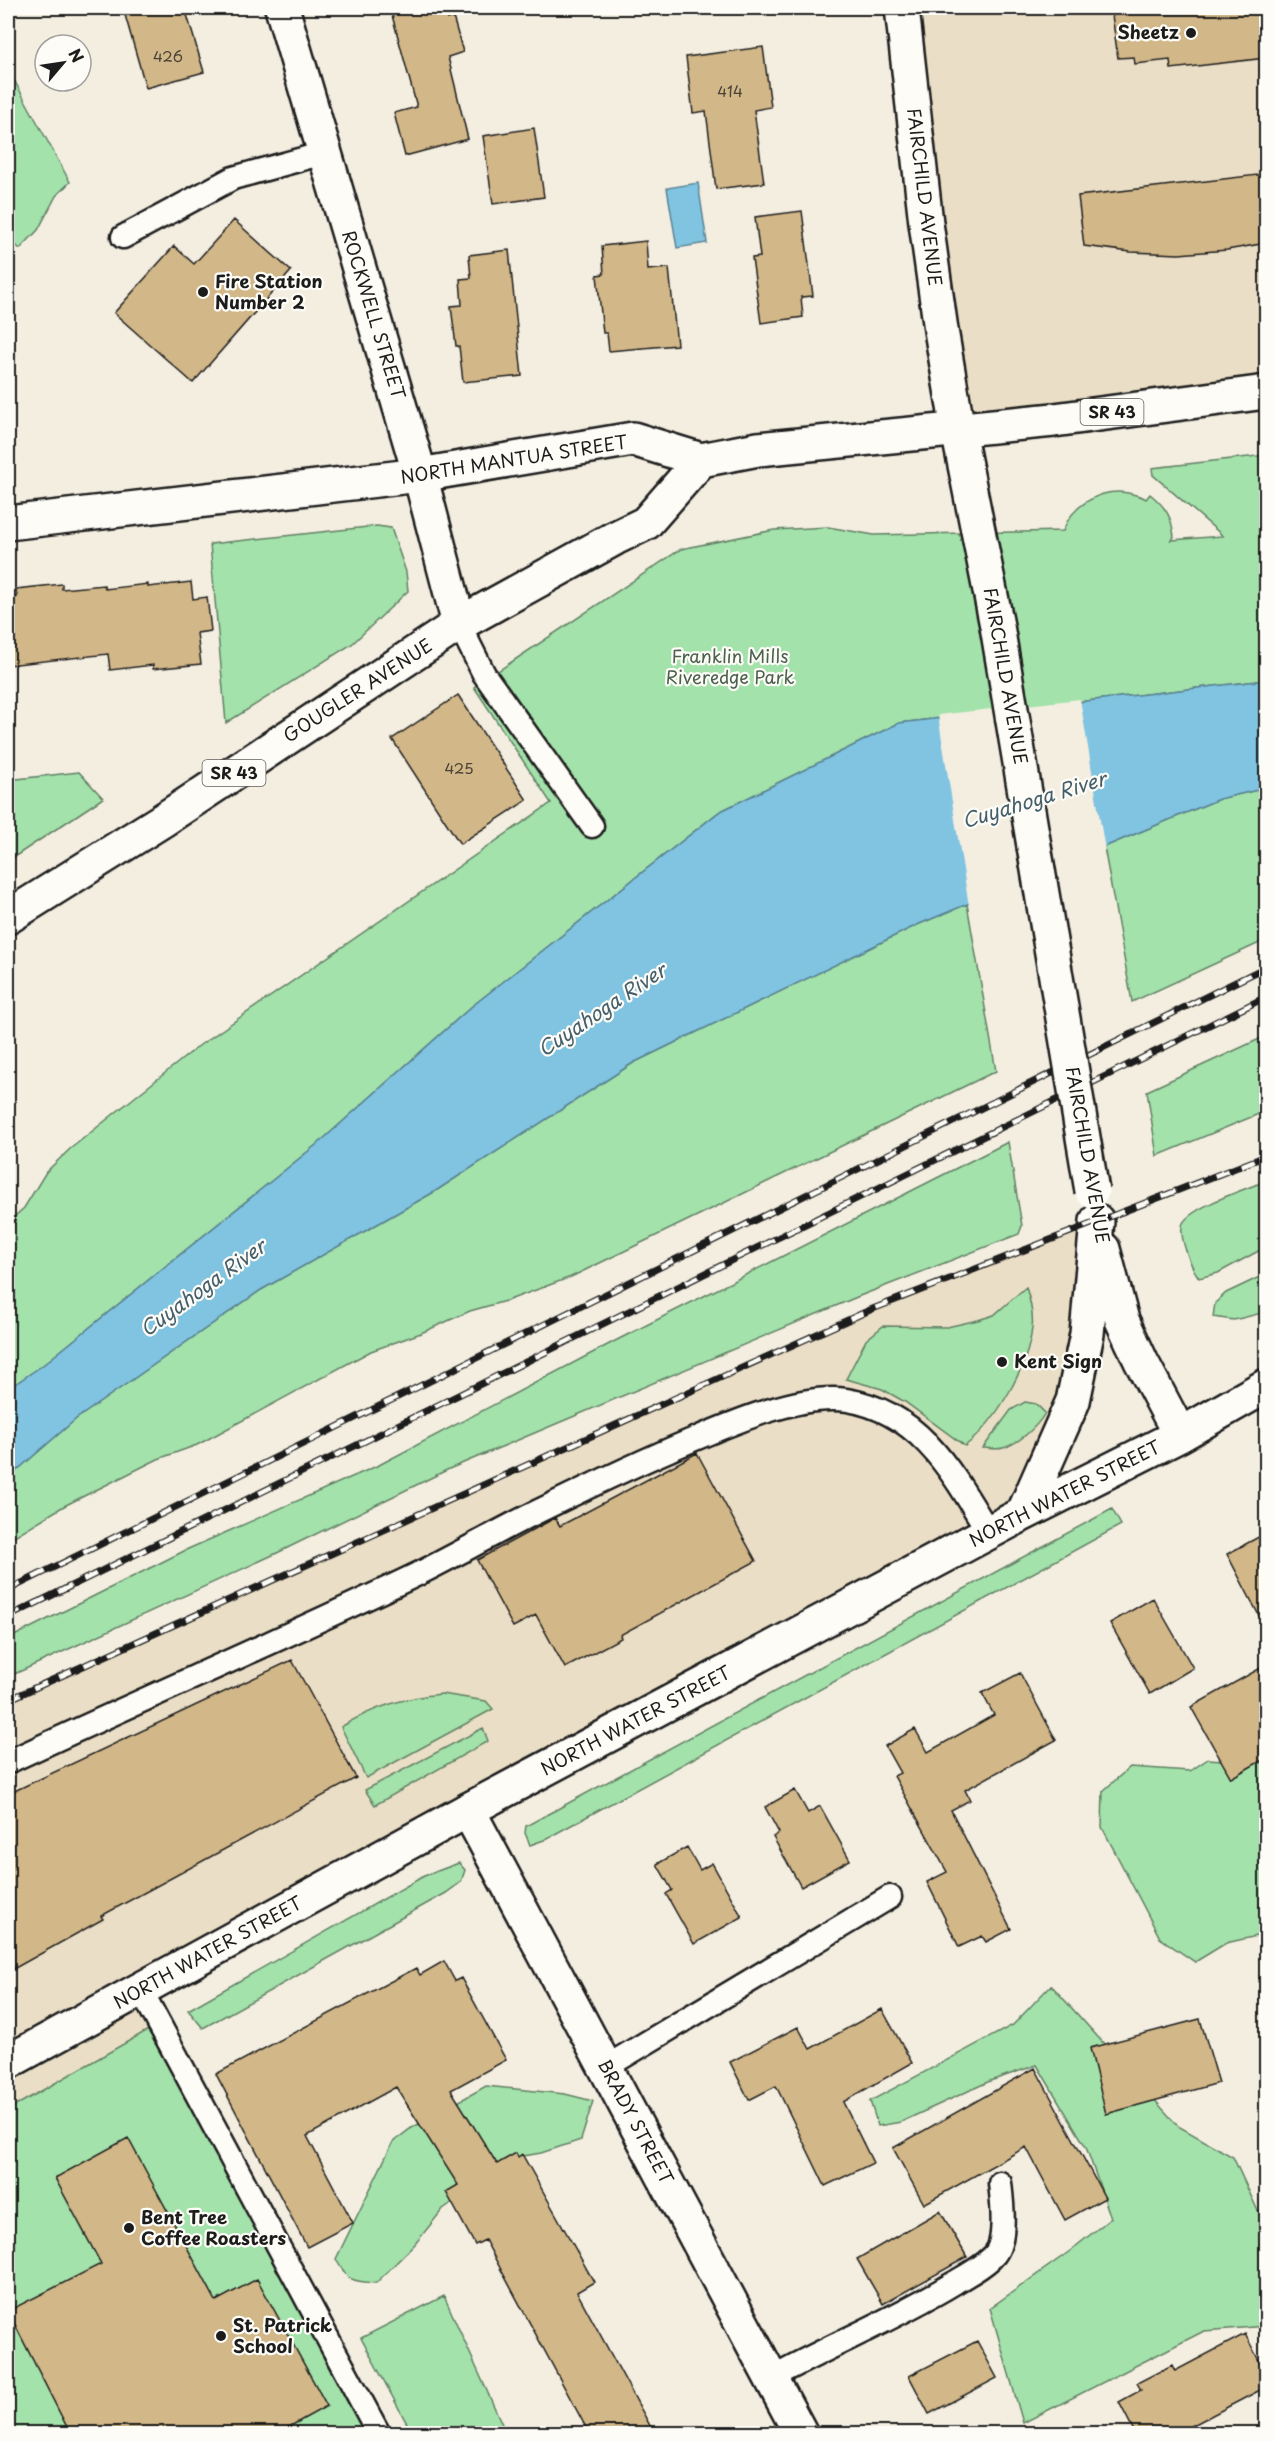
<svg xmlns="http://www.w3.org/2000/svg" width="1274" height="2441" font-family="'Playpen Sans',sans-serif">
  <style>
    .built { fill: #eadec6 }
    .green { fill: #a3e2aa; stroke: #607f63; stroke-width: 1.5 }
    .water { fill: #80c4e1; stroke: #588192; stroke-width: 1.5 }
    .pier { fill: #f4eee1 }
    .building { fill: #d2b788; stroke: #1c1c1c; stroke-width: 1.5 }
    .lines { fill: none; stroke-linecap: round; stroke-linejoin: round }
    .lane-casing { stroke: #1c1c1c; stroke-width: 27 }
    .street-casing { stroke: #1c1c1c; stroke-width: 38 }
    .secondary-casing { stroke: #1c1c1c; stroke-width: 38 }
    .primary-casing { stroke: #1c1c1c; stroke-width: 38 }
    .lane { stroke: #fdfcf7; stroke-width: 22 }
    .street { stroke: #fdfcf7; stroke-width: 33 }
    .secondary { stroke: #fdfcf7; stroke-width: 33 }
    .primary { stroke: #fdfcf7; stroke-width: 33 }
    .rail-casing { stroke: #1c1c1c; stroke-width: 7 }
    .rail { stroke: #fdfcf7; stroke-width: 4.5; stroke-dasharray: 14; stroke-linecap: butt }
    .secondary-bridge-casing { stroke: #1c1c1c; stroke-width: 38; stroke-linecap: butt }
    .secondary-bridge { stroke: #fdfcf7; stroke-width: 33 }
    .poi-dot { fill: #1c1c1c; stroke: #fdfcf7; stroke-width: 2 }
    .labels { text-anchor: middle; stroke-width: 4.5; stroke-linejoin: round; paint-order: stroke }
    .number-label { font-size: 15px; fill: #4a4337 }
    .shield { fill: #fdfcf7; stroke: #605f5e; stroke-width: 1.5 }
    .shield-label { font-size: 16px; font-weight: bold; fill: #1c1c1c }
    .poi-label { font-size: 18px; font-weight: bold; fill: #1c1c1c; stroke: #fdfcf7; text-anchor: start }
    .street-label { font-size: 18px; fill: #1c1c1c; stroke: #fdfcf7 }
    .park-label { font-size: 18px; fill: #4b614e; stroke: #fdfcf7 }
    .water-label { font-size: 20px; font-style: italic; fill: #445f6b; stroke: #fdfcf7 }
  </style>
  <rect width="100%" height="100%" fill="#f4eee1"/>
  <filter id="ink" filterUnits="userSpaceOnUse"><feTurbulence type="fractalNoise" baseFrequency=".0167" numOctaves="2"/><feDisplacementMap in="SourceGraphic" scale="12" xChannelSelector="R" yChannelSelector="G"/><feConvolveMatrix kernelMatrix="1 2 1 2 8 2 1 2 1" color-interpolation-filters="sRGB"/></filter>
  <g filter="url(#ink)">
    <path class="built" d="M902,8H1266V392L958,430Z
      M1097,1221L1087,1334L1023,1514L141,1990L175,2053L8,2408V1700L870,1310Z"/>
    <path class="green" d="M8,69L70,182L56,196L38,230L20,249L8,238Z
      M1266,455V680L899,723L719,812L471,1007L321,1141L43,1365L8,1389V1222L24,1208L46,1172L70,1149L200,1045L551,803L474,687L681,549L774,530L828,527L874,535L1063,531C1072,505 1101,488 1128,493C1135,495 1141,495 1146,499L1150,494C1166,507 1172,517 1174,537L1171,540L1223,536L1153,475L1152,468Z
      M377,526L391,528L406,572L408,591L352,644L226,723L210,544Z
      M79,772L103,798L8,861V780Z
      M1266,788V940L1132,1002L1104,847L1219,799Z
      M967,904L996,1071L571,1277L509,1300L470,1311L421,1333L371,1351L197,1445L158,1459L64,1506L8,1540V1478L76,1419L261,1290L434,1192L633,1063L917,925Z
      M1266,1036V1111L1157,1156L1147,1091Z
      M1008,1142L1022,1226L1019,1234L857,1297L449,1469L275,1554L8,1677V1639L188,1549L379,1465L617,1340Z
      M1266,1181V1247L1218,1273L1199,1278C1191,1267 1180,1240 1182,1226C1184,1209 1251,1187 1266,1181Z
      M1266,1274V1312L1234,1320L1213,1317L1215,1303L1226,1293Z
      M1026,1287C1030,1300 1034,1315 1032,1328C1028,1368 996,1422 965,1446L905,1402L882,1389L846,1379L866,1340L883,1326L947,1327L978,1320L994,1315Z
      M1025,1402L1036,1404L1045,1413C1037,1427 1018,1444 1003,1448C997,1450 989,1448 983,1448L1011,1410Z
      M1112,1509L1121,1525L544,1840L530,1845L525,1833L526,1826Z
      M442,1694L486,1701L493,1709L366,1778L341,1727C371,1708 406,1697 442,1694Z
      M483,1728L488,1741L375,1805L365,1790Z
      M1208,1759L1266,1763V1934L1226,1943L1195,1962L1160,1938L1102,1827L1103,1791L1130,1767L1190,1771Z
      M459,1863L465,1870L461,1882L446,1893L203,2028L188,2010L424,1876Z
      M1051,1985L1178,2126L1233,2157L1258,2211H1266V2326L1204,2331L1023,2423L990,2308L1070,2251L1111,2218L1086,2147L1037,2065L990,2081L901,2122L878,2126L870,2101L1013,2025Z
      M148,2030L211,2136L368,2433H8V2110Z
      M486,2086L565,2094L593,2101L581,2140L541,2153L518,2157L443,2209L415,2244L376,2283C351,2281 348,2282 336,2259L393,2142L410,2129Z
      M444,2296L506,2433H412L361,2338Z"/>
    <path class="water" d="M698,183L707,243L677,248L667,188Z
      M1266,680V788L1219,799L917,925L633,1063L434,1192L261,1290L76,1419L8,1478V1389L43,1365L321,1141L471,1007L719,812L899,723Z"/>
    <path class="pier" d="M1080,699L1105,850L969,906L938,715Z"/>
    <path class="building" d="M123,8H185L204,72L146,88Z
      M390,8H445L448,19L453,17L463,52L448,57L468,139L405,156L394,113L417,107Z
      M1124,8H1266V58L1171,69L1170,60L1135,64L1134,57L1118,58L1112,15L1125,13Z
      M763,47L771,107L754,110L764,183L716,189L706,111L693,113L686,57Z
      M534,128L544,197L493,204L483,136Z
      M1266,174V243L1227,250L1179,254L1131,252L1084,246L1078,196Z
      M802,211L813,296L801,297L803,317L761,323L752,258L760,257L755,217Z
      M234,220L291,271L193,383L114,313L174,246L194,264Z
      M646,241L648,270L669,268L677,345L609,351L607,333H603L597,275L604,274L602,246Z
      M509,250L522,376L463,382L459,346H456L451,306L462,305L460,279L471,278L469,255Z
      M191,582L193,599L207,597L211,631L197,633L201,664L153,669V665L110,670L108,654L8,665V598L17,597L16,589L62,584V589L104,585L105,589L148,584V587Z
      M458,695L527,800L460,844L392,739Z
      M697,1453L756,1561L620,1635L621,1638L565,1668L536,1615L513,1627L477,1560L555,1518L560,1526Z
      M1266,1533V1629L1227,1554Z
      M1153,1598L1193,1668L1150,1694L1110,1623Z
      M292,1660L356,1778L101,1916L103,1919L8,1972V1794Z
      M1266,1665V1758L1231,1778L1191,1707Z
      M1020,1673L1056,1740L965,1790L970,1800L951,1810L1011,1929L986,1942L982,1936L959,1947L927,1882L947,1872L894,1776L900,1773L885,1746L915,1729L928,1752L994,1715L982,1693Z
      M795,1790L808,1813L820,1806L850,1860L801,1887L773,1837L779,1833L765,1807Z
      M687,1847L700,1870L712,1863L742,1917L694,1944L666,1894L672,1890L657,1864Z
      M444,1961L455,1981L461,1978L506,2060L451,2090L497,2164L516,2153L518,2157L522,2154L594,2282L577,2292L654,2433H589L485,2240L475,2245L446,2192L458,2185L396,2087L307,2136L353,2223L307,2247L216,2074L416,1968L420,1975Z
      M882,2009L912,2063L843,2102L873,2163L825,2186L776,2086L749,2100L730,2062L798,2027L810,2049Z
      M1200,2019L1219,2083L1106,2114L1090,2048Z
      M1035,2068L1105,2198L1065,2220L1026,2147L924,2204L893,2148Z
      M128,2138L216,2301L257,2279L327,2406L278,2433H70L8,2311L101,2264L55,2178Z
      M940,2211L967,2257L883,2304L857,2259Z
      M1245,2334L1266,2374V2387L1178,2433H1135L1119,2402L1141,2390L1137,2383L1172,2365L1175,2371Z
      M977,2341L997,2378L929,2414L909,2376Z"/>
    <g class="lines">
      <g class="lane-casing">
        <path id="lane" d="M123,237L233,178L324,153
          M459,624L484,674L592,826
          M8,1762C145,1698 285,1638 422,1572C464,1551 505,1527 547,1507C594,1484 642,1461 690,1441C732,1423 801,1393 847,1400C921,1412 953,1474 989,1533
          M141,1990L379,2434
          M606,2067L890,1897
          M771,2378C831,2345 895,2319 954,2283C967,2275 985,2266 995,2254C1007,2239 1002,2201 1000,2183"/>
      </g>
      <g class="street-casing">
        <path id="street" d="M282,8L420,475L459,624
          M468,1810L801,2434"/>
      </g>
      <g class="secondary-casing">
        <path id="secondary" d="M902,8L926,223L941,330L958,430L997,626L1034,846
          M1103,1249L1122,1320L1141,1361L1180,1435
          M1023,1514L1073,1401L1087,1334L1097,1221
          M8,2062L468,1810L1023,1514L1180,1435L1266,1386"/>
      </g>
      <g class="primary-casing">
        <path id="primary" d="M8,523L420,475L633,439L701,460L758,449L1054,420L1266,392
          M8,917L163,820L459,624L615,538L646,523L701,460"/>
      </g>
      <use href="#lane" class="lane"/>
      <use href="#street" class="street"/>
      <use href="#secondary" class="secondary"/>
      <use href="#primary" class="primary"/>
      <g class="rail-casing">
        <path id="rail" d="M8,1590L1266,967
          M8,1617L1266,997
          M8,1700L870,1310L1266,1156"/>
      </g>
      <use href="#rail" class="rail"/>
      <g class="secondary-bridge-casing">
        <path id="secondary-bridge" d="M1034,846L1092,1191"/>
      </g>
      <use href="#secondary-bridge" class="secondary-bridge"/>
    </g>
  </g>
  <g class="poi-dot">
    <circle cx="1191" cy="33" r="6"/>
    <circle cx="203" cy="292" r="6"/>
    <circle cx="1002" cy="1362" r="6"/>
    <circle cx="129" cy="2228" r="6"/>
    <circle cx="221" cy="2336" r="6"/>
  </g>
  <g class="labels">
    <g class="number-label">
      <text x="168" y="62">426</text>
      <text x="730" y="97">414</text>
      <text x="459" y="774">425</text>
    </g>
    <g class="shield">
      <rect x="1080.5" y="399" width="63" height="26" rx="4.5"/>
      <rect x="202.5" y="760" width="63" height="26" rx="4.5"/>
    </g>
    <g class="shield-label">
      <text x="1112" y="418">SR 43</text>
      <text x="234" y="779">SR 43</text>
    </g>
    <g class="poi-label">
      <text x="1179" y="39" text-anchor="end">Sheetz</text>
      <text x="215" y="288">Fire Station<tspan x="215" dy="21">Number 2</tspan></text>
      <text x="1014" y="1368">Kent Sign</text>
      <text x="141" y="2224">Bent Tree<tspan x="141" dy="21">Coffee Roasters</tspan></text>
      <text x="233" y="2332">St. Patrick<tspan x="233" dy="21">School</tspan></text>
    </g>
    <g class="street-label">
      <text transform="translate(924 197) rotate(83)" y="6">FAIRCHILD AVENUE</text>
      <text transform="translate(373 315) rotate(73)" y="6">ROCKWELL STREET</text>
      <text transform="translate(514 460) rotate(-9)" y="6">NORTH MANTUA STREET</text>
      <text transform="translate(1005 676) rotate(80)" y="6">FAIRCHILD AVENUE</text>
      <text transform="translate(358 691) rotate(-33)" y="6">GOUGLER AVENUE</text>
      <text transform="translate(1087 1155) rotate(80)" y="6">FAIRCHILD AVENUE</text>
      <text transform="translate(1065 1494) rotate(-27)" y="6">NORTH WATER STREET</text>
      <text transform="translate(636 1721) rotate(-28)" y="6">NORTH WATER STREET</text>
      <text transform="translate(208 1953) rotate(-29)" y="6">NORTH WATER STREET</text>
      <text transform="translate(635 2122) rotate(62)" y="6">BRADY STREET</text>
    </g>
    <g class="park-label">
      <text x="730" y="663">Franklin Mills<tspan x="730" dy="21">Riveredge Park</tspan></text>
    </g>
    <g class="water-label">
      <text transform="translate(1034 800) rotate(-17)" y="7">Cuyahoga River</text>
      <text transform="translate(602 1010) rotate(-34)" y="7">Cuyahoga River</text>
      <text transform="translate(203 1288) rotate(-36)" y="7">Cuyahoga River</text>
    </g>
  </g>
  <rect width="1274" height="2441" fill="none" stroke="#fdfcf7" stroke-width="30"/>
  <rect x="15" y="15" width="1244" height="2411" fill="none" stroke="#1c1c1c" stroke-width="2" filter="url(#ink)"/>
  <g transform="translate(63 63) rotate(61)"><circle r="28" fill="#fdfcf7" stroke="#a3a29f" stroke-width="1.5"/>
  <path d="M0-4.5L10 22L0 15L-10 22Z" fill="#1c1c1c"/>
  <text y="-9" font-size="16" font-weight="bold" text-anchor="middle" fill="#1c1c1c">N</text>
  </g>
</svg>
